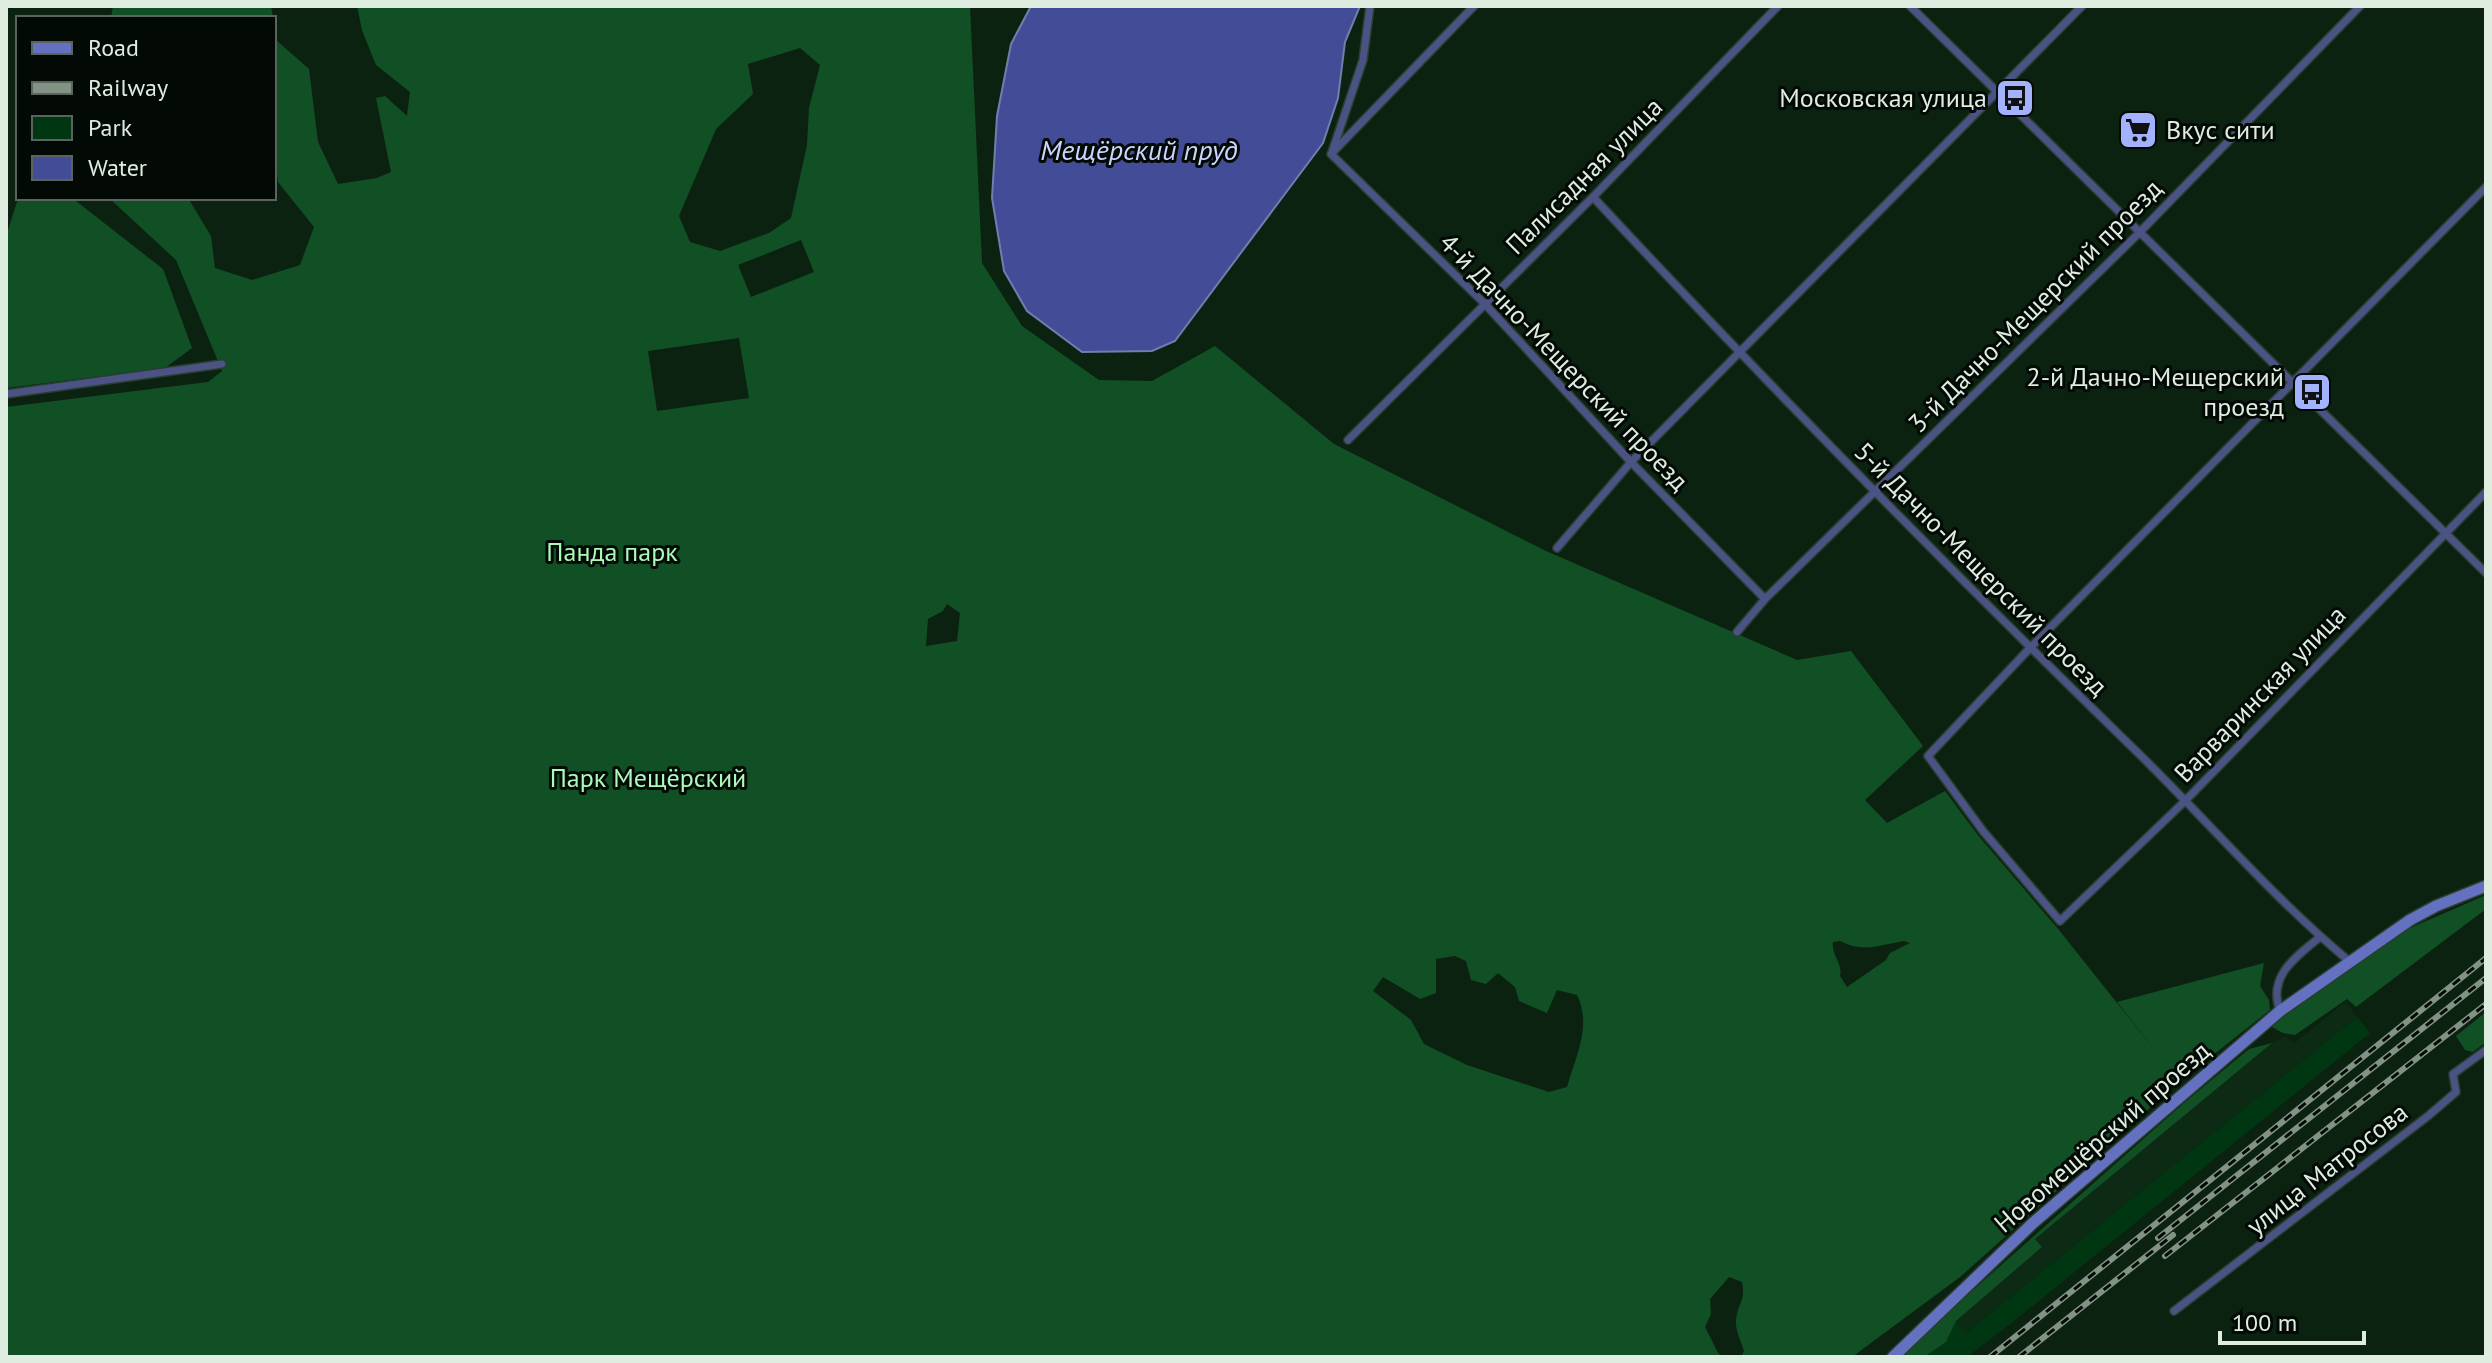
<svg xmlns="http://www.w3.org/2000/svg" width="2492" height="1363" font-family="'PT Sans',sans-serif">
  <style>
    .built { fill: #0d2a14 }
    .green { fill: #013613 }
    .forest { fill: #115025; fill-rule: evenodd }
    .water { fill: #434d97; stroke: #727dad; stroke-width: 2 }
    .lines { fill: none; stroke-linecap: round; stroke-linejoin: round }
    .street-casing { stroke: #2a3e2e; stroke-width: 10 }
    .secondary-casing { stroke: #2a3e2e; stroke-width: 14 }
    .street { stroke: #4a5384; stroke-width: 7 }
    .secondary { stroke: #6471c0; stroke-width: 11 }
    .rail-casing { stroke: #829385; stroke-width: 6 }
    .rail { stroke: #030904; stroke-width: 3; stroke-dasharray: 9; stroke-linecap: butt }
    .labels { text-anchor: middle; stroke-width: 6; stroke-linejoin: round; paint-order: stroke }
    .poi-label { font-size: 26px; fill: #dfede1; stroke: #030904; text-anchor: end }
    .street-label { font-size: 26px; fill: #dfede1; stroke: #030904 }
    .park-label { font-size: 26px; fill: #aafab9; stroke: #030904 }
    .water-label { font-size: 28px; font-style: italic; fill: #cbd5ff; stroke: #030904 }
  </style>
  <rect width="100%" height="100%" fill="#0c2211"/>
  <path class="built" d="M2346,1001L2357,1017L1966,1333L1956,1321L2041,1248L2035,1239L2272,1043L2285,1037L2295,1043Z"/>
  <path class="green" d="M2357,1017L2370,1033L2009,1325L1967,1357H1924L1946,1342L1956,1321L1966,1333Z"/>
  <path class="forest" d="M113,6H271L273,18H111Z
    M357,6H970L982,263L1022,326L1099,380L1152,381L1215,346L1334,444L1546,551L1797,660L1851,651L1923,746L1865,800L1887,823L1945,791L1977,834L2059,930L2160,1057L2117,1002L2264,963L2260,986L2269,1000L2270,1010L2180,1081L1960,1277L1852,1357H1741L1744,1351C1741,1341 1735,1330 1736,1320C1738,1302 1746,1302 1742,1282L1729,1277L1710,1299L1711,1314L1705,1327L1718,1353L1723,1357H6V407L208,382L222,371L176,260L109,198H188L211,236L215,268L252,280L300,265L314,227L278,182L274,146V28L276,40L309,69L318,142L338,184L377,178L391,172L376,98L385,96L407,116L410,92L376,65L362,30ZM800,48L820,65L809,108L807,145L791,218L769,233L720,251L690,242L679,216L716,129L753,94L748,64ZM801,240L814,272L751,297L738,265ZM739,338L749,398L657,411L648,351ZM947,604L960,613L957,641L926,646L928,619L943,611ZM1840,941C1863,953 1880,945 1904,941L1910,943L1890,953L1886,960L1847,987L1840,976C1843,963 1831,955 1833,942ZM1455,956L1466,961L1471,980L1486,984L1498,973L1515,987L1519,1001L1547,1013L1557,990L1577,995C1592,1025 1576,1056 1567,1087L1549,1092L1467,1065L1424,1044L1411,1020L1373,991L1383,977L1420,999L1436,993V959Z
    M18,199L76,201L163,269L192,348L165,368L6,388V236Z
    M2486,895V909L2356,1007L2347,999L2295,1035L2283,1033L2270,1026L2408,929Z
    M2486,1012V1042L2473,1052L2465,1050L2456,1036Z
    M2272,1043L2035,1239L2042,1247L1956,1321L1946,1342L1924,1357H1883L1964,1298L2185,1102L2249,1049Z"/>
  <path class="water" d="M1031,6H1360L1345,42L1338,98L1323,143L1175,341L1152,351L1082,352L1027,311L1004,271L992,198L997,116L1011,44Z"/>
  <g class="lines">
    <g class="street-casing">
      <path id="street" d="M1910,6L2486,573
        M1332,152L1363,60L1370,6
        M1331,154L1484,303L1631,462L1765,599
        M1331,154L1474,6
        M2486,187L2030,648L1928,756L1983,831L2060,921L2186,800L2486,492
        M1593,197C1769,386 1949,569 2134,749C2206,819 2272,897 2349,961
        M6,394L222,364
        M1348,440L1593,197L1778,6
        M1557,548L1631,462L2082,6
        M1737,632L1765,599L2139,233L2360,6
        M2280,1011C2267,976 2296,957 2320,937
        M2174,1311L2428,1116L2456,1092L2453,1074L2486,1050"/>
    </g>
    <g class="secondary-casing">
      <path id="secondary" d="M1893,1357L2033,1223L2280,1011L2410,920L2436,906L2486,886"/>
    </g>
    <use href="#street" class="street"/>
    <use href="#secondary" class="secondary"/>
    <g class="rail-casing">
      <path id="rail" d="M2158,1238L2486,978
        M2165,1256L2486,1004
        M1990,1357L2486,958
        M2019,1357L2173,1235"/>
    </g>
    <use href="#rail" class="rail"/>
  </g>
  <defs>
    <g id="bus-square" transform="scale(2)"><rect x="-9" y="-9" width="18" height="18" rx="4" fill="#a3b2fd" stroke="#030904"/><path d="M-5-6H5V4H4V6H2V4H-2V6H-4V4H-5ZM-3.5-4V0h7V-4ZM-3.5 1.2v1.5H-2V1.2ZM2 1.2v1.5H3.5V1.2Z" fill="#111"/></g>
    <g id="supermarket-square" transform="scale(2)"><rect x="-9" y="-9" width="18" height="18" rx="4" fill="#a3b2fd" stroke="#030904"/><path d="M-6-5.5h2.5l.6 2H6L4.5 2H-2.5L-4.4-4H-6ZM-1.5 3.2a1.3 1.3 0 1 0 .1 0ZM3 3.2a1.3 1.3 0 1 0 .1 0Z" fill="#111"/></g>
  </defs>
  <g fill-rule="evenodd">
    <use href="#bus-square" x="2015" y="98"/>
    <use href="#supermarket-square" x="2138" y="130"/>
    <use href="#bus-square" x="2312" y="392"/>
  </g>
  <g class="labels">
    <g class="poi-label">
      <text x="1987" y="107">Московская улица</text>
      <text x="2166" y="139" text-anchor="start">Вкус сити</text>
      <text x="2284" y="386">2-й Дачно-Мещерский<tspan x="2284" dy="30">проезд</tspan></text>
    </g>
    <g class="street-label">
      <text transform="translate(1584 176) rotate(-45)" y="9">Палисадная улица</text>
      <text transform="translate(2035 306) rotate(-45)" y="9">3-й Дачно-Мещерский проезд</text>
      <text transform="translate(1564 362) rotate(46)" y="9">4-й Дачно-Мещерский проезд</text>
      <text transform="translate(1981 569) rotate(45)" y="9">5-й Дачно-Мещерский проезд</text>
      <text transform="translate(2260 694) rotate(-46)" y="9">Варваринская улица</text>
      <text transform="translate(2102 1137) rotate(-41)" y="9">Новомещёрский проезд</text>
      <text transform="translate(2327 1169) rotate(-38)" y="9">улица Матросова</text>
    </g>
    <g class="park-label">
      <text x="612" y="561">Панда парк</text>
      <text x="648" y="787">Парк Мещёрский</text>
    </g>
    <g class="water-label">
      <text x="1139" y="160">Мещёрский пруд</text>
    </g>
  </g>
  <rect width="2492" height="1363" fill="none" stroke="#dfede1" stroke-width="16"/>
  <rect x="16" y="16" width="260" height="184" fill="#030904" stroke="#5b645c" stroke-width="2"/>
  <rect x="32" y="42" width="40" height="12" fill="#6471c0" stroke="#5b645c" stroke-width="2"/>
  <text x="88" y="56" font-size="24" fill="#dfede1">Road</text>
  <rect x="32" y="82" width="40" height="12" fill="#829385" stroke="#5b645c" stroke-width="2"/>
  <text x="88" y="96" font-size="24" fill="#dfede1">Railway</text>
  <rect x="32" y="116" width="40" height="24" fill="#013613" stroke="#5b645c" stroke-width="2"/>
  <text x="88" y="136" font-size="24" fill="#dfede1">Park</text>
  <rect x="32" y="156" width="40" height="24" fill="#434d97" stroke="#5b645c" stroke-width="2"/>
  <text x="88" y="176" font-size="24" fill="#dfede1">Water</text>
  <path d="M2220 1331v12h144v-12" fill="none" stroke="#dfede1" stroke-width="4"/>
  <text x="2232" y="1331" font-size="24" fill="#dfede1" stroke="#030904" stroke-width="6" paint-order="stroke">100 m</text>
</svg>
